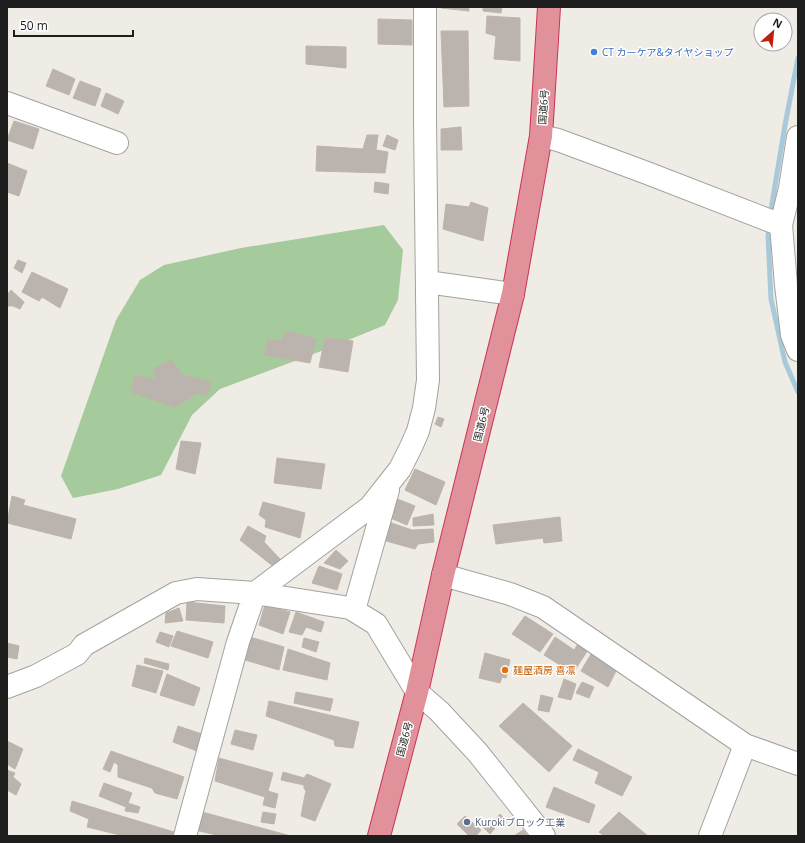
<svg xmlns="http://www.w3.org/2000/svg" width="805" height="843" font-family="'Open Sans','Noto Sans JP',sans-serif">
  <style>
    .forest { fill: #a5ca9c }
    .lines { fill: none; stroke-linecap: round; stroke-linejoin: round }
    .stream { stroke: #a8c9d9; stroke-width: 5 }
    .building { fill: #bbb4ae; stroke: #bfb4a8 }
    .minor-casing { stroke: #a2a2a2; stroke-width: 24 }
    .highway-casing { stroke: #cd3158; stroke-width: 24 }
    .minor { stroke: #fff; stroke-width: 22 }
    .highway { stroke: #e09199; stroke-width: 22 }
    .shop-dot { fill: #3f7fe0; stroke: #fff; stroke-width: 1.5 }
    .food-dot { fill: #e8710a; stroke: #fff; stroke-width: 1.5 }
    .service-dot { fill: #5c6f8a; stroke: #fff; stroke-width: 1.5 }
    .labels { text-anchor: middle; stroke-width: 3; stroke-linejoin: round; paint-order: stroke }
    .shop-label { font-size: 10px; fill: #366cbe; stroke: #fff; text-anchor: start }
    .street-label { font-size: 10px; fill: #1e1e1e; stroke: #fff }
    .food-label { font-size: 10px; fill: #c56008; stroke: #fff; text-anchor: start }
    .service-label { font-size: 10px; fill: #4e5e75; stroke: #fff; text-anchor: start }
  </style>
  <rect width="100%" height="100%" fill="#eeece4"/>
  <path class="forest" d="M384,225L403,250L398,300L385,325L324,350L220,389L192,415L161,475L118,489L73,498L61,476L116,320L140,280L164,265L241,248Z"/>
  <g class="lines">
    <path class="stream" d="M770,216L785,125L798,58
      M769,225L768,236L771,299L785,362L798,392"/>
  </g>
  <path class="building" d="M441,7H469V11L441,8Z
    M483,7H502L501,13L483,11Z
    M487,16L520,18V61L494,59L496,36L486,33Z
    M378,19L412,20V45L378,44Z
    M441,31H468L469,106L444,107Z
    M306,46L346,47V68L306,64Z
    M53,69L75,79L69,95L46,86Z
    M80,81L101,89L95,106L73,98Z
    M106,93L124,101L118,114L101,106Z
    M14,121L39,129L33,149L7,140Z
    M461,127L462,150H441V129Z
    M367,135H378L376,150L388,152L385,173L316,171L317,146L363,149Z
    M387,135L398,140L395,150L383,146Z
    M7,163L27,171L19,196L7,192Z
    M375,182L389,184L388,194L374,192Z
    M471,202L488,208L483,241L443,229L446,204L469,207Z
    M18,260L26,263L22,273L14,268Z
    M32,272L68,289L60,308L42,297L39,301L22,292Z
    M11,290L24,302L20,309L13,306H7V295Z
    M287,331L316,339L310,363L265,355L268,339L281,341Z
    M325,338L353,341L348,372L319,367Z
    M171,360L183,375L211,382L207,396L197,393L175,407L131,392L135,375L157,380L153,369Z
    M438,417L444,419L441,427L435,424Z
    M181,441L201,443L195,474L176,469Z
    M277,458L325,464L321,489L274,483Z
    M415,469L445,482L436,505L405,490Z
    M12,496L25,500L23,505L76,519L71,539L7,523Z
    M395,498L415,506L407,525L388,517Z
    M263,502L305,513L300,538L265,527L266,520L259,515Z
    M433,514L434,525L413,526V518Z
    M560,517L562,541L544,543L543,538L496,544L493,525Z
    M386,521L412,530L433,529L434,542L418,544L415,549L379,539Z
    M248,526L266,536L264,542L280,559L274,567L240,540Z
    M336,550L348,561L340,569L324,563Z
    M319,566L342,574L337,590L312,583Z
    M187,602L225,606L224,623L186,620Z
    M265,605L290,612L283,634L259,625Z
    M179,608L183,621L165,623L166,613Z
    M296,612L324,622L321,632L306,627L302,635L289,632Z
    M525,616L553,634L540,652L512,634Z
    M177,631L213,642L208,658L171,646Z
    M160,632L173,636L169,647L156,642Z
    M250,637L284,647L279,670L245,660Z
    M555,637L574,650L578,644L588,650L573,673L544,655Z
    M304,638L319,642L316,652L302,647Z
    M7,643L19,646L17,659L7,657Z
    M288,649L330,663L327,680L283,670Z
    M485,653L510,660L506,678L502,677L500,683L479,678Z
    M591,654L616,671L608,687L581,671Z
    M145,658L169,664L168,670L144,663Z
    M137,665L163,671L156,693L132,686Z
    M167,674L200,688L194,706L160,695Z
    M564,679L576,684L571,700L558,697Z
    M582,682L594,687L589,698L576,693Z
    M296,692L333,699L330,711L294,703Z
    M541,695L553,698L549,712L538,710Z
    M269,701L359,722L353,748L335,746L334,740L266,716Z
    M523,703L572,746L549,772L499,726Z
    M178,726L202,734L197,751L173,742Z
    M235,730L257,735L253,750L231,744Z
    M7,741L23,749L15,769L7,764Z
    M578,749L632,777L622,796L595,783L599,772L573,760Z
    M111,751L184,777L177,799L155,793L152,788L118,777V765L114,762L110,772L103,769Z
    M219,758L273,773L268,791L278,794L275,808L263,805L265,797L215,781Z
    M7,770L15,773L13,777L21,784L16,795L7,790Z
    M283,772L304,778L307,774L331,784L315,821L301,816L306,790L304,789V785L281,780Z
    M104,783L132,793L128,803L140,807L138,813L125,811L126,807L99,796Z
    M554,787L595,805L589,823L546,807Z
    M72,801L174,832L172,836H124L87,827L89,819L70,811Z
    M202,812L291,836H221L199,831Z
    M263,812L276,814L274,824L261,822Z
    M619,812L648,836H604L599,832Z
    M500,814L507,821L501,826L495,820Z
    M465,816L481,830L476,836H469L457,824Z
    M489,822L495,828L490,834L483,827Z
    M523,830L528,836H514Z"/>
  <g class="lines">
    <g class="minor-casing">
      <path id="minor" d="M7,103L117,143
        M541,136L558,140L647,173L781,225
        M798,137L790,188L781,225L786,285L792,335L798,350
        M427,282L513,294
        M443,575L510,594L543,607L745,745L798,764
        M354,610L388,490
        M7,687L36,676L77,654L84,645L176,593L197,589L255,593L350,608L376,624L417,692L439,711L478,753L544,836
        M185,836L238,642L255,593L370,507L400,469L411,447L418,431L424,408L428,380L425,119V7
        M710,836L745,745"/>
    </g>
    <g class="highway-casing">
      <path id="highway" d="M379,836L417,692L443,575L513,294L541,136L549,7"/>
    </g>
    <use href="#minor" class="minor"/>
    <use href="#highway" class="highway"/>
  </g>
  <circle class="shop-dot" cx="594" cy="52" r="4"/>
  <circle class="food-dot" cx="505" cy="670" r="4"/>
  <circle class="service-dot" cx="467" cy="822" r="4"/>
  <g class="labels">
    <g class="shop-label">
      <text x="602" y="56">CT カーケア&amp;タイヤショップ</text>
    </g>
    <g class="street-label">
      <text transform="translate(543 107) rotate(-86)" y="4">国道6号</text>
      <text transform="translate(481 424) rotate(-76)" y="4">国道6号</text>
      <text transform="translate(404 739) rotate(-75)" y="4">国道6号</text>
    </g>
    <g class="food-label">
      <text x="513" y="674">麺屋酒房 喜凛</text>
    </g>
    <g class="service-label">
      <text x="475" y="826">Kurokiブロック工業</text>
    </g>
  </g>
  <rect width="805" height="843" fill="none" stroke="#1e1e1e" stroke-width="16"/>
  <g transform="translate(773 32) rotate(27)"><circle r="19" fill="#ffffff" stroke="#a5a5a5"/>
  <path d="M0-3L7 15L0 10L-7 15Z" fill="#bd1f0f"/>
  <text y="-6" font-size="11" font-weight="bold" text-anchor="middle" fill="#1e1e1e">N</text>
  </g>
  <path d="M14 30v6h119v-6" fill="none" stroke="#1e1e1e" stroke-width="2"/>
  <text x="20" y="30" font-size="12" fill="#1e1e1e" stroke="#ffffff" stroke-width="3" paint-order="stroke">50 m</text>
</svg>
